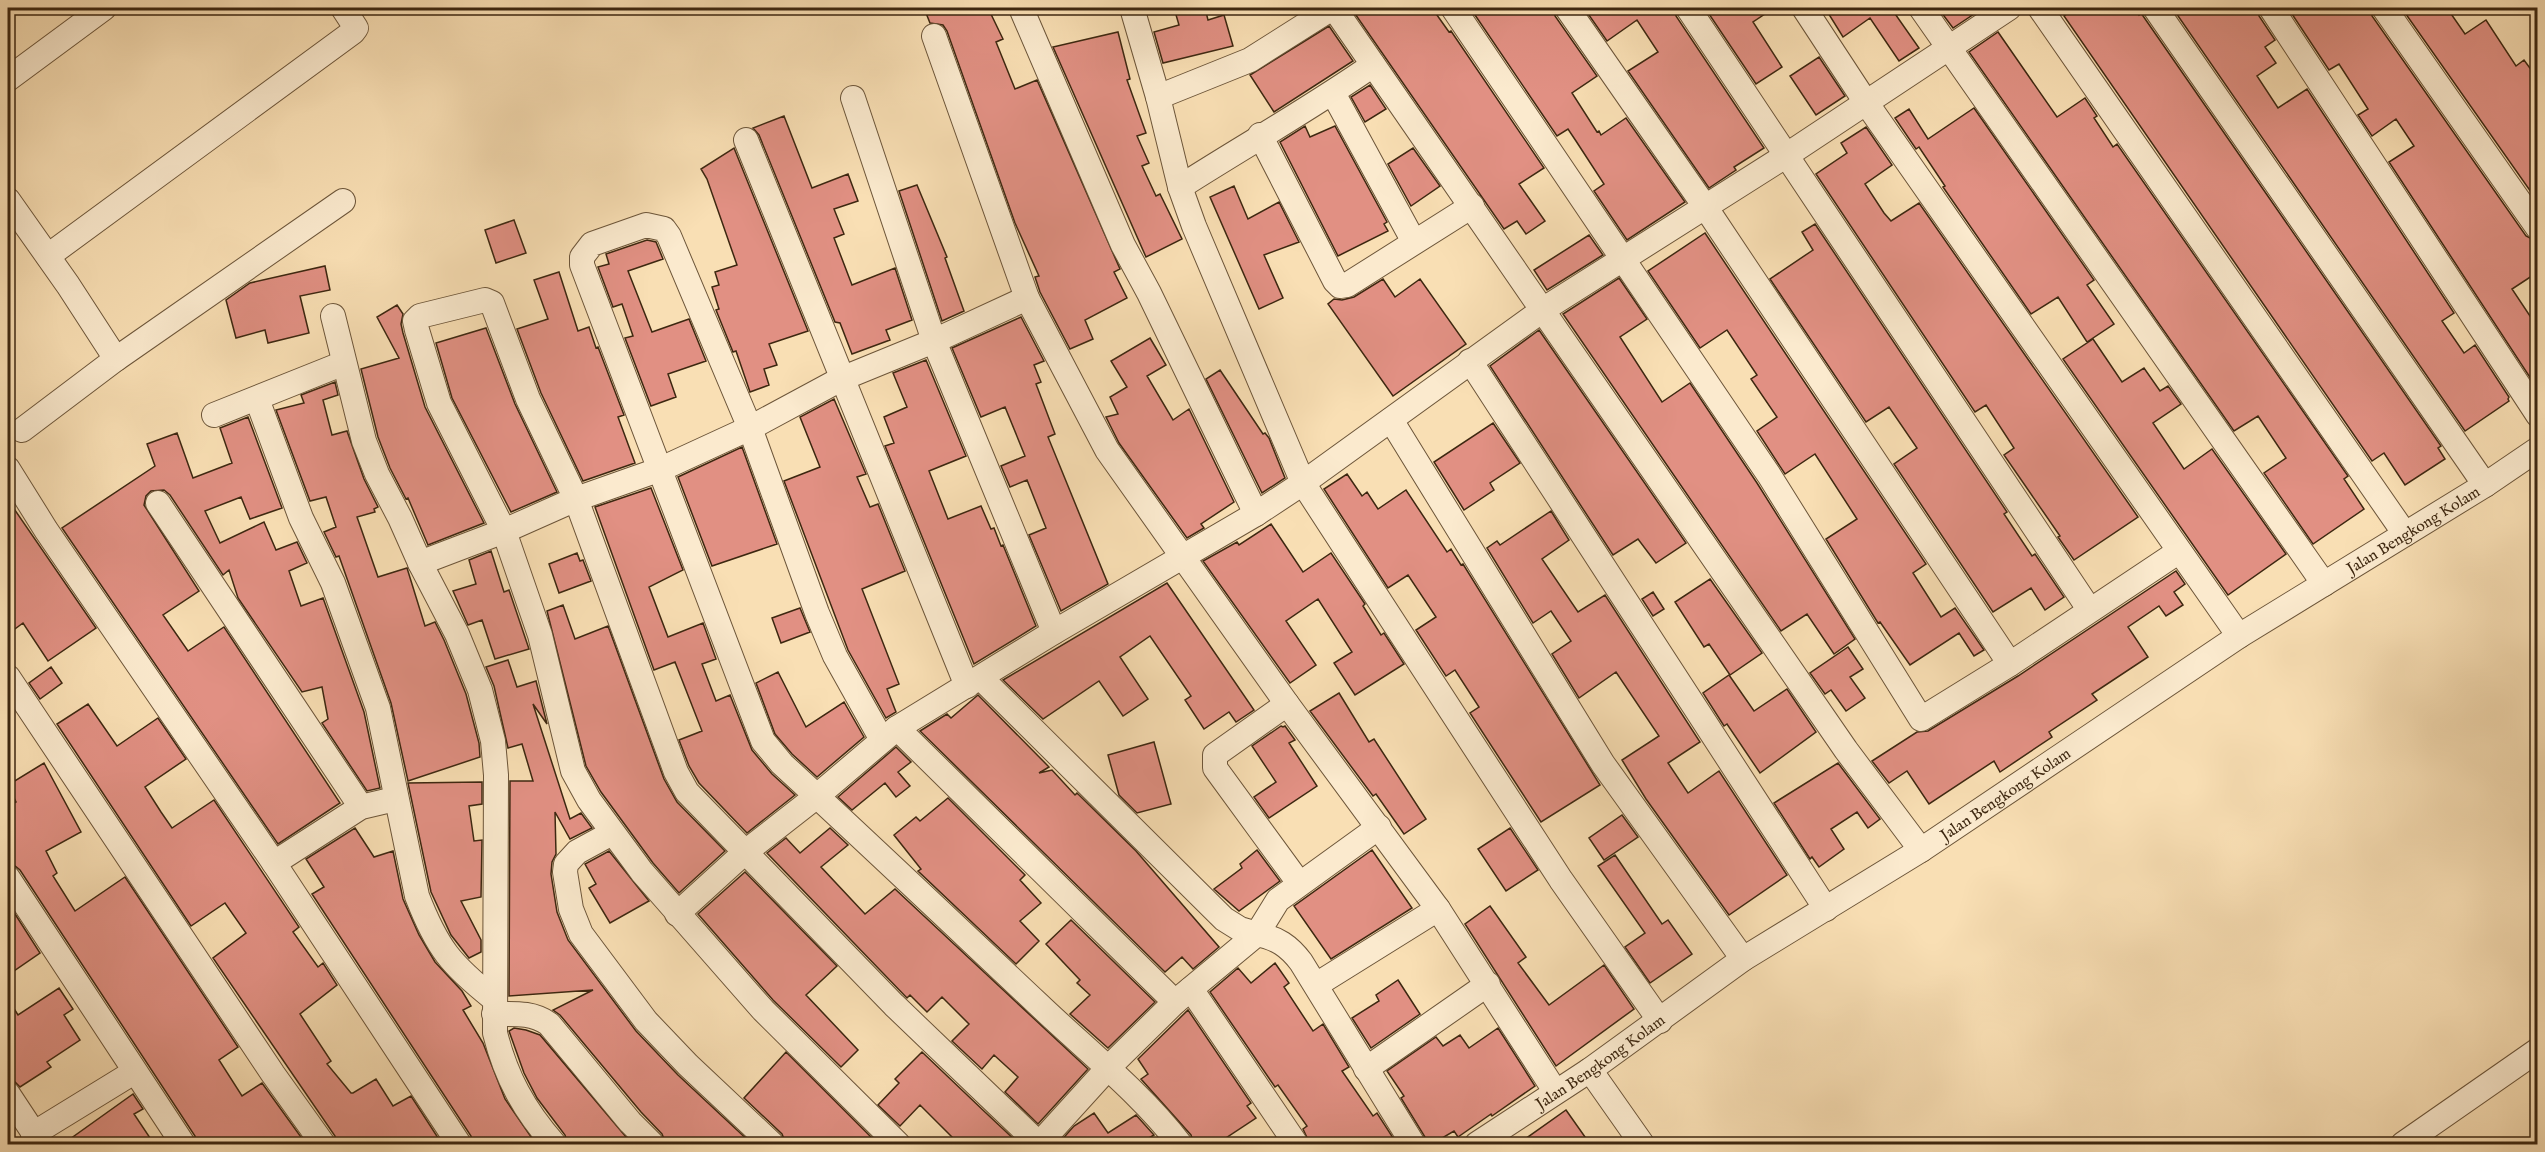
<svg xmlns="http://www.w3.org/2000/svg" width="2545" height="1152" font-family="'IM FELL English',serif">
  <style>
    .building { fill: #e19083; stroke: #3d2710; stroke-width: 1.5 }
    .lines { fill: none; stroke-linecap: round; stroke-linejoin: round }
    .minor-casing { stroke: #6c5539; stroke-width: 26 }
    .minor { stroke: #fbeace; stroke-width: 24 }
    .labels { text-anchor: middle; stroke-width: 6; stroke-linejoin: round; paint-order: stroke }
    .street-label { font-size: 16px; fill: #3d2710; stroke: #fbeace }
  </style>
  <rect width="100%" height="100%" fill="#f9dfb4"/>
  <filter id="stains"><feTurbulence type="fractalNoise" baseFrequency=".00333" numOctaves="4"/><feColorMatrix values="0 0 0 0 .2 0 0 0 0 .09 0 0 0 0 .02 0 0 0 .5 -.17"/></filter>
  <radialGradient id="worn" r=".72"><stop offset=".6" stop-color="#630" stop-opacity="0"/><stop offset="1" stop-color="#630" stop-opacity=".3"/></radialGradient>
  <path class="building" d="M924,8H988L1003,39L996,42L1015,89L1037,80L1120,269L1114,272L1127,298L1085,320L1093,339L1070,349L1040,292L1035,277L1039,276L1015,223L947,31L943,25L930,23Z
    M1174,8H1205L1208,20L1224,15L1233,46L1163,63L1154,32L1179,25Z
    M1351,8H1432L1449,32L1451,31L1544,168L1519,184L1545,221L1526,234L1517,221L1504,229Z
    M1473,8H1553L1555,16L1597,76L1572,93L1597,132L1599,131L1601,135L1626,118L1685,202L1627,240L1594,191L1604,184L1576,141L1568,129L1557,136L1475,15L1477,14Z
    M1584,8H1674L1676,16L1764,148L1734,167L1736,170L1709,188L1628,71L1658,52L1637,20L1607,41Z
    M1705,8H1774L1753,22L1782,67L1756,84Z
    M1825,8H1891L1919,48L1899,61L1870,18L1843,37Z
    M1938,8H1983L1953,28Z
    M2076,8H2134L2139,15L2141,13L2441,446L2438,448L2445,459L2405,485L2384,453L2372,461L2064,16Z
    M2184,8H2257L2259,16L2275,40L2265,47L2276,63L2257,76L2278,108L2307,89L2454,313L2442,321L2464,353L2475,345L2509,397L2508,399L2509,401L2465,431L2176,13Z
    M2288,8H2370L2372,16L2526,236L2538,242V272L2512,289L2538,328V379L2533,382L2389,162L2414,146L2396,119L2372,136L2358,115L2368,109L2339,64L2329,70Z
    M2406,8H2447L2465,34L2486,20L2516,66L2524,60L2538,79V202L2403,10Z
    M1329,26L1353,61L1274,112L1250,75Z
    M1118,32L1130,79L1127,80L1146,133L1137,136L1149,163L1142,166L1156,196L1160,194L1182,239L1146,257L1053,47Z
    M1998,32L2057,117L2085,98L2097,116L2094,118L2113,147L2117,144L2348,476L2344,479L2364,509L2313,544L2264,473L2286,458L2258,416L2234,431L1969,52Z
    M1819,57L1845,96L1816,115L1790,76Z
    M1370,85L1386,109L1365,122L1351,97Z
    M1974,108L2094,280L2087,285L2114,324L2087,342L2058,297L2031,314L1943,187L1945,186L1919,147L1916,149L1895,118L1909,109L1928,139Z
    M784,116L812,188L848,174L858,201L834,209L844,234L834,238L852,285L895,268L912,320L886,330L890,340L852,354L840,323L835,322L759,135L753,128Z
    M1305,126L1310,137L1335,126L1387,222L1384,224L1388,231L1338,256L1280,142Z
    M1866,127L1892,165L1865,184L1884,213L1891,221L1919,203L2138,517L2074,560L2058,537L2060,536L2004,455L2014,448L1986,405L1975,412L1816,174L1847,153L1841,143Z
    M734,148L808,331L769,344L777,365L764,369L769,385L750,392L736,351L733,352L716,310L719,309L712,287L719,285L715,272L737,265L707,179L701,169Z
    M1413,148L1440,186L1411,206L1388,164Z
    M917,185L947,257L945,258L964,311L942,321L899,191Z
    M1234,186L1248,219L1279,202L1299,242L1264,255L1283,298L1259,309L1210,197Z
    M514,220L526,253L496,263L485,230Z
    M1815,224L2007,512L2004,514L2032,556L2035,554L2064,597L2045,610L2031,588L1993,612L1894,464L1917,448L1889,407L1866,422L1770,279L1813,250L1802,232Z
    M1705,233L1926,564L1913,573L1941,617L1955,608L1984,650L1974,656L1959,633L1910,665L1880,622L1878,623L1826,539L1857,519L1815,454L1785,474L1757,431L1777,417L1751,379L1757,375L1727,330L1700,348L1648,271Z
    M1589,235L1603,255L1547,290L1534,270Z
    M647,240L656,242L663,259L628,271L652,332L689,319L706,361L668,374L676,397L651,406L625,338L633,336L622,304L613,307L598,267L609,264L606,254Z
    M325,266L330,290L300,296L309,333L268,343L265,330L236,338L226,300L250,283Z
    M559,272L578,331L589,327L596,348L598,347L624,415L618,417L635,463L583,481L541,393L517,329L548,319L534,280Z
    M1619,278L1647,319L1620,337L1662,402L1690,383L1757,483L1855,639L1834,654L1807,614L1781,631L1563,314Z
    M1383,279L1395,297L1420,279L1466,344L1393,396L1328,304L1334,299L1342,300L1354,297Z
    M397,305L403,314L401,324L403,333L425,407L484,523L428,545L408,498L406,499L390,468L378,437L361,369L399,358L377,317Z
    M1021,317L1044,361L1034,365L1041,382L1036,384L1055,434L1048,437L1108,584L1061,611L1029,535L1046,528L1027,480L1010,487L1001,466L1025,456L1005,407L981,417L952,348Z
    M486,328L515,404L557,492L511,512L452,398L436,343Z
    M1539,330L1686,543L1656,563L1638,539L1613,555L1490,366Z
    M1150,338L1166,365L1147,376L1173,420L1189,409L1234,502L1201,524L1204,528L1187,538L1119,443L1106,417L1118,414L1110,397L1127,387L1111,361Z
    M2093,339L2122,382L2144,368L2160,391L2168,386L2181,404L2153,423L2184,469L2212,449L2286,554L2228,595L2063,359Z
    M926,360L966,456L929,471L948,519L981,506L991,529L994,528L1001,546L1003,545L1036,626L974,664L885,446L894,443L884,417L907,407L893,373Z
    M1220,370L1263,434L1265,433L1269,438L1285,478L1262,493L1206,379Z
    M335,382L338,395L323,400L332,435L347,431L364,479L378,507L374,509L375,512L357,517L378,577L407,568L425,626L435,622L444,640L466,694L479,743L480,757L408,781L391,703L339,556L336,557L324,532L336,527L326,497L310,501L276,410L304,403L301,395Z
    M834,399L866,474L857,477L870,507L878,504L905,571L862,589L899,684L887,689L896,712L886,718L848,650L784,481L820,467L800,417Z
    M248,417L282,508L250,519L241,497L205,511L220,543L264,522L276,550L297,542L307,563L289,571L301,606L323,598L364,712L380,788L367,791L322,723L328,719L322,687L302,692L238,598L229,570L223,575L170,495L164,490L151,491L146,496L144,505L199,591L163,615L188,651L224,627L340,803L278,844L62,528L155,466L147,444L177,433L193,478L232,463L220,428Z
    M1493,423L1520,463L1490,483L1494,490L1464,510L1434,462Z
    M742,447L777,544L712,566L678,477Z
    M1347,474L1362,496L1367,492L1378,509L1406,490L1447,552L1451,549L1461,565L1463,564L1600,785L1541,822L1470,713L1479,707L1455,670L1446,676L1416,630L1436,617L1408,575L1388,588L1324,489Z
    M651,488L683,570L649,587L668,637L703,623L716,659L702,664L716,701L730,695L752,750L772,774L795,795L747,833L699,783L689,766L679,740L702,731L675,662L654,670L595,507Z
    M8,500L96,628L48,661L23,623L8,634Z
    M1551,511L1569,540L1542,559L1578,612L1605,595L1700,742L1668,763L1688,793L1719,771L1787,875L1729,915L1646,799L1622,760L1659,736L1616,672L1579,698L1552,654L1571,641L1551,611L1533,623L1487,548L1497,541L1500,545Z
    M1271,524L1303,572L1331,553L1365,604L1363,606L1381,635L1384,633L1404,664L1355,695L1334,663L1352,652L1318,599L1286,621L1316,665L1290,683L1203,561L1237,542L1239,545Z
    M491,551L504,592L509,590L529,649L495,659L482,620L468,625L453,591L476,584L469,560Z
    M577,553L580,561L583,560L591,581L559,593L549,564Z
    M2176,571L2185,584L2174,592L2183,605L2166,616L2159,606L2128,627L2148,657L2092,694L2097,700L2049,732L2052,737L2000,772L1994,761L1929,804L1907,771L1889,783L1872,761L1917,732L1928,731L2018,676Z
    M1710,579L1762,653L1730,675L1709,644L1704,647L1675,602Z
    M1167,583L1254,710L1236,722L1229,712L1204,729L1185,700L1191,696L1150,636L1120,657L1148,699L1123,716L1099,681L1043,719L1003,680Z
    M1653,592L1664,609L1653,616L1642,599Z
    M563,605L575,639L608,626L664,779L677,802L725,851L679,893L653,863L601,792L586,766L547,611Z
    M800,608L810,632L781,643L772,618Z
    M1848,647L1863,669L1850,677L1865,698L1846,711L1831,690L1825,694L1810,673Z
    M508,660L517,687L536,681L547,724L533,704L570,819L581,813L592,828L570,839L555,812L556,854L552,862L551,874L557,912L568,940L636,1031L678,1075L752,1144H666L662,1134L641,1112L560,1015L553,1010L593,990L509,996L510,781H533L522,744L508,748L494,686L486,667Z
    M51,667L62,683L40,699L29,683Z
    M778,672L806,727L844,702L864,737L817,777L792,754L775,734L756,683Z
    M1729,675L1754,711L1787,689L1816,732L1760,773L1727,724L1724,726L1703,693Z
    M1339,693L1369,742L1374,739L1426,819L1404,834L1376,794L1373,796L1310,711Z
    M978,695L1049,767L1039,773L1052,770L1075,795L1077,793L1136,851L1219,947L1193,969L1182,957L1165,972L920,731L947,714L951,718Z
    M88,704L117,746L158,718L186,759L145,787L161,812L172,828L214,800L299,927L293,932L318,967L323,963L337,985L300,1014L331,1061L327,1064L351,1093H353L376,1079L393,1106L411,1096L442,1144H337L335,1136L213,958L246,933L225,903L191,926L57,724Z
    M1281,726L1283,727L1285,726L1295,740L1289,743L1317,786L1269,818L1254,797L1276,782L1252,746Z
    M1154,742L1171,804L1137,813L1119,795L1108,755Z
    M896,747L911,762L898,772L910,786L896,797L885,783L852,810L838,797Z
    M44,763L81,832L46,851L57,873L53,876L75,911L125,877L238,1047L219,1060L242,1096L262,1083L306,1144H197L195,1136L20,870L15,866L8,864V807L16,802L8,785Z
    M1838,763L1880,819L1868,828L1857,812L1831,829L1844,849L1819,867L1812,857L1810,859L1774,803Z
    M482,782V804L469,806L474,841L482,840L481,897L461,901L481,940V952L469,958L451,935L431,892L408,783Z
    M948,798L1025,875L1020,880L1041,903L1020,921L1039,941L1016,964L918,871L921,869L894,835L916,817L920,821Z
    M1622,815L1638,837L1604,860L1589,838Z
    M355,828L374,857L393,851L403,899L419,935L435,962L462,991L471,1006L463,1010L483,1043L505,1099L536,1144H473L471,1136L312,894L324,887L306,859Z
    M830,828L848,845L821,867L865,914L895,889L1088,1069L1038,1124L1005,1092L1018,1077L994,1055L982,1069L952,1041L969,1024L942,997L927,1012L910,995L907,998L767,853L786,838L800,853Z
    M1510,828L1538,870L1506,891L1478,849Z
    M1257,850L1280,881L1239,911L1214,889L1242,868L1240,864Z
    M1372,850L1412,908L1331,959L1294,906Z
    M609,851L649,901L610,923L589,888L596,884L585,864Z
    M1615,855L1662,924L1668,920L1692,954L1650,983L1625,947L1645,933L1598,866Z
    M745,872L837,966L806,995L858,1050L841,1067L773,1000L698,914Z
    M8,903L40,953L8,975Z
    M1490,906L1526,957L1518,963L1549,1005L1604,965L1634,1009L1556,1066L1465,924Z
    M1071,920L1155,1002L1108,1048L1070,1014L1090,995L1077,983L1080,980L1046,944Z
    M1275,963L1289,983L1284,987L1313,1031L1323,1024L1349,1067L1342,1071L1373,1116L1377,1113L1397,1144H1310L1303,1129L1307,1126L1278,1085L1275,1087L1210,992L1238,968L1251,983Z
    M1398,980L1420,1014L1371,1048L1352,1018L1379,1001L1376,995Z
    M59,988L73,1009L64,1015L80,1040L47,1062L51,1067L20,1087L15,1082L8,1080V999L18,1015Z
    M1188,1010L1251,1103L1247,1106L1256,1118L1226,1138L1231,1144H1194L1191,1135L1141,1079L1148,1074L1138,1059Z
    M514,1028L526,1030L540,1035L632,1144H568L565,1135L537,1098L524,1073L509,1031Z
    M1498,1028L1535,1086L1492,1116L1491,1114L1458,1137L1454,1131L1432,1144H1427L1425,1137L1401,1098L1404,1096L1387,1071L1436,1037L1443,1046L1460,1035L1469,1048Z
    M786,1052L878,1144H786L782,1134L744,1098Z
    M922,1052L986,1113L1019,1144H959L920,1105L900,1126L878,1105L899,1083L895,1079Z
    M133,1094L143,1109L134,1114L154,1144L162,1138L166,1144H63Z
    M1566,1110L1590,1144H1518Z
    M1094,1113L1108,1133L1136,1115L1154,1135L1139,1144H1058L1074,1126Z"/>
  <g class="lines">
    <g class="minor-casing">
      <g id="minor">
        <path d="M1021,8L1123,245L1149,293L1256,514"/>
        <path d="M1132,8L1158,97L1180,187L1194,226L1303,483L1561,880L1660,1021"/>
        <path d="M1334,8L1846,750L1921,850"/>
        <path d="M1453,8L1769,475L1921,719L2010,664L2178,552"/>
        <path d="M1567,8L1706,208L2010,664"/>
        <path d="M1688,8L2089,609"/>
        <path d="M1804,8L1865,101L2239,636"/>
        <path d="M1921,8L2324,584"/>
        <path d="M2040,8L2405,534"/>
        <path d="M2155,8L2485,485"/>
        <path d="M2271,8L2538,415"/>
        <path d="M2384,8L2538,228"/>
        <path d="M934,36L1027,298L1107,450L1287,704L1438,909L1555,1091"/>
        <path d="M8,79L104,8"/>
        <path d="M1333,93L1414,242"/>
        <path d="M1158,97L1250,60L1332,8"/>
        <path d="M853,98L934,341L1054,632"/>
        <path d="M1260,135L1335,281L1340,286L1347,285L1472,206"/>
        <path d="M746,140L967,686"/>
        <path d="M1180,187C1244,146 1310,109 1373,65"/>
        <path d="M8,200L68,285L116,359L22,430"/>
        <path d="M48,256L353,32L356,28L343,8"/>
        <path d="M333,316L364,441L377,474L400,518L420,563L457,634L480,690L493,741L496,775L495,1033C506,1077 524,1110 554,1144"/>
        <path d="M116,359L343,201"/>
        <path d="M1470,361L1826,909"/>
        <path d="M257,399L301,518L333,583L378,708L417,896C437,948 451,965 494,999"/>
        <path d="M214,415L344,363"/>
        <path d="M1391,420L1603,764L1743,959"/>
        <path d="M8,469L46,530L274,863L459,1144"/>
        <path d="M158,503L361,807"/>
        <path d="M420,563L504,531L576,499L661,469L750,428L841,379L934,341L1027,298"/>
        <path d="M8,677L273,1074L323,1144"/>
        <path d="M981,678L1224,919L1240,929L1257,934L1278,900L1379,827"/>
        <path d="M1287,704L1215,755V768L1299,883"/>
        <path d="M897,728L1175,1002"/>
        <path d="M882,740L835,656L817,613L750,428L669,236L664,229L646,225L592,244L582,257V265L763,741L782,764C868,843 953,924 1038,1004C1086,1050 1139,1091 1180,1144"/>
        <path d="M612,833L577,852L566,864L565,872L571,909L581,934L646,1021L688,1065L772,1144"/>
        <path d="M274,863L361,807L395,799"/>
        <path d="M8,878L183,1144"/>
        <path d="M677,914L744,853L817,796L897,728L1054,632L1256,514L1303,483L1544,309L1787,155L2009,8"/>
        <path d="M1316,985L1438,909"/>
        <path d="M1191,989L1296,1144"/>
        <path d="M494,1014C514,1014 532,1012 549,1024L630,1122L652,1144"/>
        <path d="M1366,1069L1488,984"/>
        <path d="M1590,1070L1642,1144"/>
        <path d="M8,1094L41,1144"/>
        <path d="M33,1134L134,1072"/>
        <path d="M898,1144L763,1010L642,872L589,800L573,771L540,635L504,531L439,403L417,330L415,321L420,316L485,300L492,303L528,399L576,499L676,772L687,792L894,1005L1039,1144"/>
        <path d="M1039,1144L1108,1068L1175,1002L1257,934C1277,938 1289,946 1301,962L1413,1144"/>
        <path id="s1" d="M1477,1144L1590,1070L1743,959L1921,850L2239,636L2485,485L2538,449"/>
        <path d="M2403,1144L2538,1050"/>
      </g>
    </g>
    <use href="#minor" class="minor"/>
  </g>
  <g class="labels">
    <g class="street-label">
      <text dy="6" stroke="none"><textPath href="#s1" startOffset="1120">Jalan Bengkong Kolam</textPath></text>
      <text dy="6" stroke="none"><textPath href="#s1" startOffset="634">Jalan Bengkong Kolam</textPath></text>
      <text dy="6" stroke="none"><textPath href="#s1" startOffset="148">Jalan Bengkong Kolam</textPath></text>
    </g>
  </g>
  <rect width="2545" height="1152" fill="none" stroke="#f9dfb4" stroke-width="30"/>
  <rect x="9" y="9" width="2527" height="1134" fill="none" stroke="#3d2710" stroke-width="3"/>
  <rect x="15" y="15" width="2515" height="1122" fill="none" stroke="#3d2710" stroke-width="1.5"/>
  <rect width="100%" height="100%" filter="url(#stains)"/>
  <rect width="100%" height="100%" fill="url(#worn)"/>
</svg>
